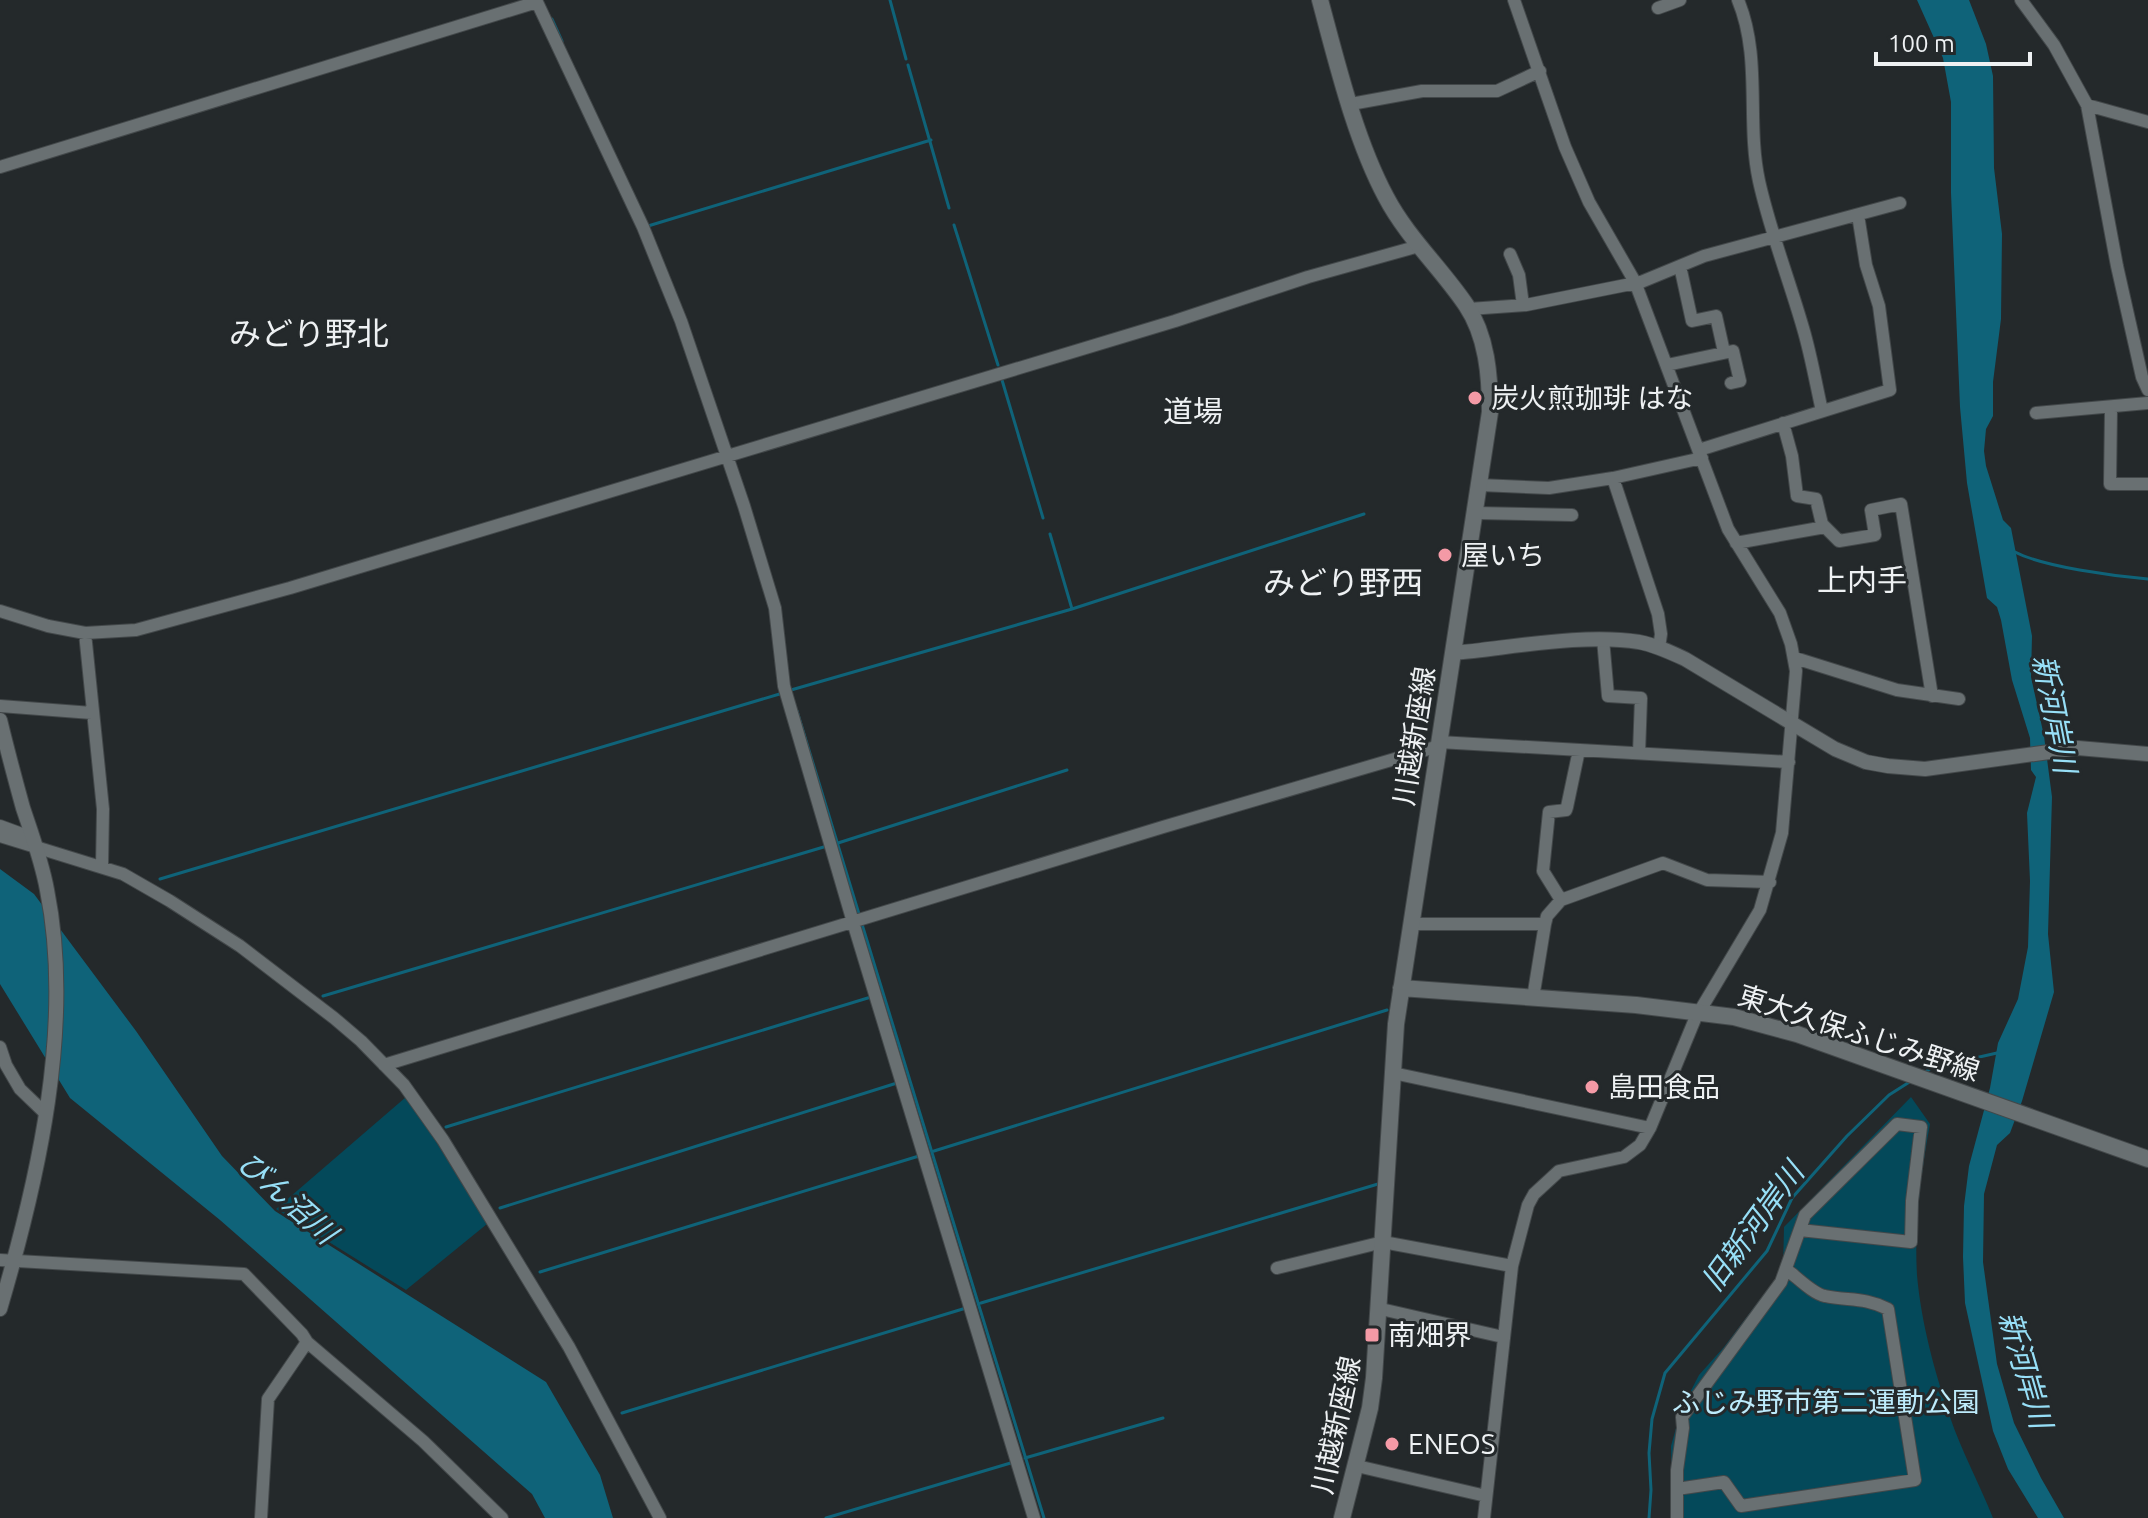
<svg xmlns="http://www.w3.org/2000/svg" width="2148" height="1518" font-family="Ubuntu,'Noto Sans JP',sans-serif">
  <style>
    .green { fill: #04495a }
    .water { fill: #0f6379 }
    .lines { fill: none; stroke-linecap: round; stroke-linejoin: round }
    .stream { stroke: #0f6379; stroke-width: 3 }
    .minor-casing { stroke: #43484a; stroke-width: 14 }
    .tertiary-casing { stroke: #43484a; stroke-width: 16 }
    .secondary-casing { stroke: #43484a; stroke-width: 18 }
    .minor { stroke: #697072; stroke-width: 12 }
    .tertiary { stroke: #697072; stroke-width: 14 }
    .secondary { stroke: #697072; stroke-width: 16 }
    .poi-dot { fill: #f49aa6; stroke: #24292b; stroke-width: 3 }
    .labels { text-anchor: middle; stroke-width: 6; stroke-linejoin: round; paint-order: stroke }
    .poi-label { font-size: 28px; fill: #eef1f3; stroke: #24292b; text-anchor: start }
    .street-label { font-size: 28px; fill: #eef1f3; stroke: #24292b }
    .park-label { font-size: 28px; fill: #bdebfb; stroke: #24292b }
    .neighbourhood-label { font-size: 30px; fill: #eef1f3; stroke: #24292b }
    .water-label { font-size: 30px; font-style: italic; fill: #97dff7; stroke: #24292b }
    .quarter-label { font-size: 32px; fill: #eef1f3; stroke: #24292b }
  </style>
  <rect width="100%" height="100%" fill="#24292b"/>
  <path class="green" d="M406,1097L414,1106L487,1224L406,1290L276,1209Z
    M1911,1097L1930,1124C1921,1173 1914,1225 1917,1275C1921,1322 1935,1373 1950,1417C1961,1450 1980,1485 1993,1518H1672L1671,1446L1681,1410L1699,1375L1724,1347L1783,1269L1784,1227Z"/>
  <path class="water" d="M1917,0H1969L1986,44L1993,76L1994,168L2002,234L2001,319L1993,382V416L1986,429L1984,451L1986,466L2003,520L2011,528L2032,636L2031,677L2044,736L2052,797L2048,934L2054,992L2022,1101L2010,1133L1997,1145L1984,1194L1983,1262L1997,1364L2014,1423L2041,1478L2064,1518H2038L2008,1469L1993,1431L1965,1303L1963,1257L1964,1206L1969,1166L1990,1088L1998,1043L2018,999L2028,947L2030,881L2027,813L2036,777L2031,770L2030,738L2012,680L2001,620L1997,607L1987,598L1967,483L1960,407L1951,193V102L1943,58Z
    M0,869L34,894L136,1031L222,1156L275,1211L546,1382L600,1475L613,1518H545L532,1494L220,1220L70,1098L0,984Z"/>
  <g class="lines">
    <path class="stream" d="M890,0L906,59
      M552,19L562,41
      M908,65L949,208
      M954,225L998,365
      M648,226L931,140
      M1002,380L1043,518
      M1050,534L1072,609
      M2015,552C2044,567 2114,576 2148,579
      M791,690L1072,609L1364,514
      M797,711L859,914
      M838,843L1067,770
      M160,879L783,693
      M861,921L1044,1518
      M323,996L827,846
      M1924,1073L1931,1068L1997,1053
      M446,1127L871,997
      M934,1151L1387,1010
      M500,1208L897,1083
      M540,1272L919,1156
      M981,1303L1378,1184
      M622,1413L966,1308
      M1025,1458L1163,1418
      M826,1518L1014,1462
      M1649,1518L1651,1490L1649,1453L1652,1419L1665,1373L1767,1251L1792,1198L1847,1136L1889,1095L1911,1081"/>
    <g class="minor-casing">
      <path id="minor" d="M536,0L643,227L681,321L744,506L775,608L784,686L853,922L1034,1518
        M1738,0C1762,58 1746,121 1759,181C1770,231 1789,279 1803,328C1811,355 1816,384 1822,411
        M2021,0L2054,45L2087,105L2117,266L2142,377L2148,390
        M1658,8L1680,0
        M1351,104L1422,91H1497L1540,71
        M2087,105L2148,122
        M0,167L537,2
        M1510,254L1519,275L1523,305
        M1680,266L1692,321L1716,316L1724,352
        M1469,309L1526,305L1641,282L1704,256L1900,203
        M1667,365L1733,351L1740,381L1731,383
        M2111,409L2110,484H2148
        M2036,413L2148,403
        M1783,423L1792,456L1797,496L1816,499L1822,524L1839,541L1875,535L1871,510L1901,504L1932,696
        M1699,450L1890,390L1879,306L1866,265L1858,215
        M1613,478L1658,614L1661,634L1659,648
        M1480,485L1549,488L1613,478L1702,458
        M1476,513L1572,515
        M1736,543L1825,527
        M0,611L48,626L85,633L136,630L290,588L1175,321L1308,277L1419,246
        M85,633L103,809L102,867
        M1603,639L1608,696L1641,698L1639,753
        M1795,658L1897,690L1959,699
        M0,706L92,713
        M1439,742L1789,762
        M0,826L30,837
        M0,836L123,874L170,901L240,946L334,1018L361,1041L404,1085L443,1140L569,1347L660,1518
        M1561,900L1543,871L1549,812L1566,810L1567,807L1579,750
        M1410,924H1545
        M1533,998L1545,924L1547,916L1561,900L1663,863L1707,880L1770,882
        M0,1047L6,1065L20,1089L46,1114
        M384,1065L1163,827L1439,746
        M1393,1073L1650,1128
        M0,1260L244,1274L302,1334L307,1342L423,1441L502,1518
        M1277,1268L1383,1242L1512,1266
        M1381,1309L1503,1337
        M1357,1466L1486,1496
        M1677,1489L1724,1482L1741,1506L1915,1480L1888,1309C1865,1297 1848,1301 1825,1296C1813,1294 1797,1277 1787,1270
        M261,1518L268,1399L307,1342
        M1484,1518L1512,1266L1528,1205L1534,1194L1559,1171L1624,1157L1640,1145L1650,1128L1695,1019L1760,910L1782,833L1796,671L1791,644L1780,613L1728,529L1635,282L1589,202L1565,147L1514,0
        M1677,1518V1470L1683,1428L1682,1417L1781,1282L1805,1215L1897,1124L1921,1127L1912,1201L1911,1242L1800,1230"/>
    </g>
    <g class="tertiary-casing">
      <path id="tertiary" d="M1454,653C1510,648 1583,633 1639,642C1655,645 1670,652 1685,659L1835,749L1866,762L1888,766L1925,769L2078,748L2148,754
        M0,720C7,749 15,779 23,808C32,835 42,862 47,890C74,1025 38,1180 0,1309"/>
    </g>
    <g class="secondary-casing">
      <path id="secondary" d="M1320,0C1337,63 1355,139 1386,197C1407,237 1441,268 1466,305C1487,336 1490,376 1490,412L1396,1024L1374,1378L1370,1408L1342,1518
        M1401,988L1636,1005L1734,1017L1797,1034L2148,1159"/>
    </g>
    <use href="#minor" class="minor"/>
    <use href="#tertiary" class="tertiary"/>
    <use href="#secondary" class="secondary"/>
  </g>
  <g class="poi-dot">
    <circle cx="1475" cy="398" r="8"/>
    <circle cx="1445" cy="555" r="8"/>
    <circle cx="1592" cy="1087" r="8"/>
    <rect x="1364" y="1327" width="16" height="16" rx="4"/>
    <circle cx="1392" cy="1444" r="8"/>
  </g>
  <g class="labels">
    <g class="poi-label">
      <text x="1491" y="408">炭火煎珈琲 はな</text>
      <text x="1461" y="565">屋いち</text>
      <text x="1608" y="1097">島田食品</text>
      <text x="1388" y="1345">南畑界</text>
      <text x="1408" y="1454">ENEOS</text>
    </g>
    <g class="street-label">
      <text transform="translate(1414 736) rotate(-81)" y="10">川越新座線</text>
      <text transform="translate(1859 1033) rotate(18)" y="10">東大久保ふじみ野線</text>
      <text transform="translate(1336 1425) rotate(-78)" y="10">川越新座線</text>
    </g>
    <g class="park-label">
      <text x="1826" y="1412">ふじみ野市第二運動公園</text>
    </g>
    <g class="neighbourhood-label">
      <text x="1193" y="422">道場</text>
      <text x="1862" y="591">上内手</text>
    </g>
    <g class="water-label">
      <text transform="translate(2054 714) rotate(79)" y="10">新河岸川</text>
      <text transform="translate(287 1198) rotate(42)" y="10">びん沼川</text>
      <text transform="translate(1753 1227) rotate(-54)" y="10">旧新河岸川</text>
      <text transform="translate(2025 1370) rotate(74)" y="10">新河岸川</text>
    </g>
    <g class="quarter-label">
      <text x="309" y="345">みどり野北</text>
      <text x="1343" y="594">みどり野西</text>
    </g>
  </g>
  <path d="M1876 52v12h154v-12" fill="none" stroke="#eef1f3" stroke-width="4"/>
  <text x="1888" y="52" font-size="24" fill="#eef1f3" stroke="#24292b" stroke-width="6" paint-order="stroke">100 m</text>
</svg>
